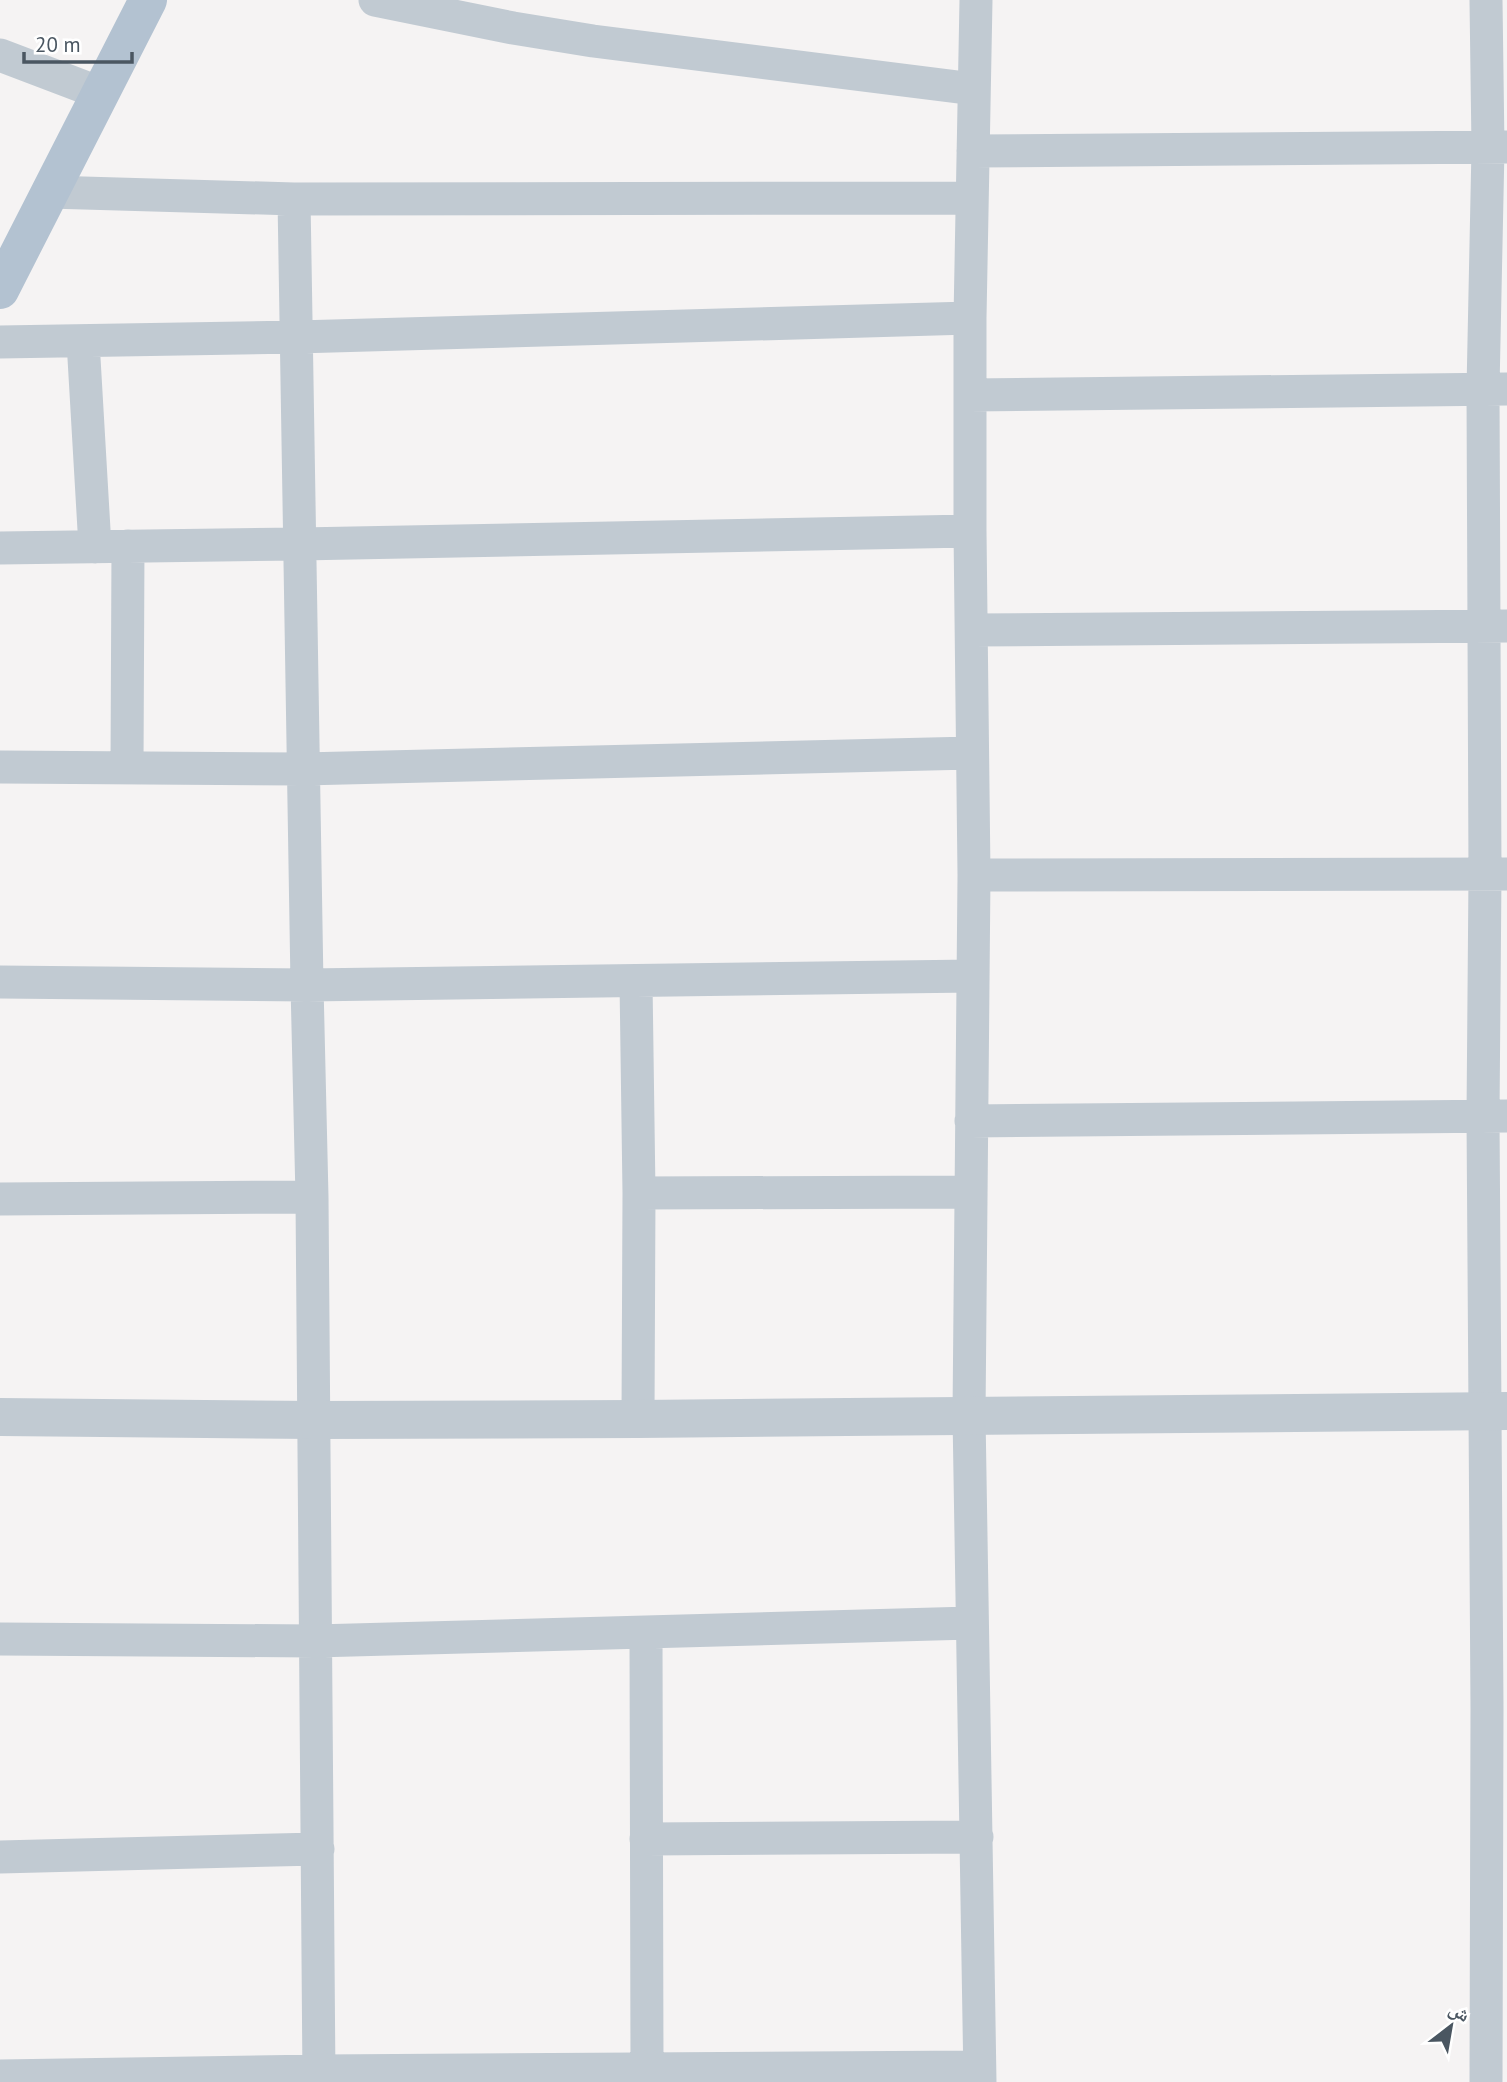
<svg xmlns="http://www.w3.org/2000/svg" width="1507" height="2082" font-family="'PT Sans','Noto Naskh Arabic',sans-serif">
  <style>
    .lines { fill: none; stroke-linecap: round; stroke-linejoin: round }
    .minor { stroke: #c1cad2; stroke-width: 33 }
    .tertiary { stroke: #c1cad2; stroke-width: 38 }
    .primary { stroke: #b3c2d1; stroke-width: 38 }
  </style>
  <rect width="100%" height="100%" fill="#f5f3f3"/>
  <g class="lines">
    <path class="minor" d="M375,0L513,28L593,41L974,89
      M976,0L970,318V531L974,875L969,1415L980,2082
      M0,55L100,93
      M973,151L1507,147
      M49,192L294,199L971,198
      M294,199L307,985L312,1197L319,2082
      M83,341L95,547
      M0,342L297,337L970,318
      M970,395L1507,389
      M0,548L300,544L970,531
      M972,630L1507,626
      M0,767L303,769L972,753
      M127,768L128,546
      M974,875L1507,874
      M636,981L639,1193L638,1419
      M0,982L307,985L973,976
      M971,1121L1507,1116
      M639,1193L970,1192
      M0,1199L312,1197
      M646,1632L647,2069
      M0,1639L315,1641L971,1623
      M646,1839L977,1837
      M0,1857L318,1849
      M0,2076L319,2071L979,2067
      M1486,2082L1487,1709L1483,1116L1485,874L1483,389L1488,148L1486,0"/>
    <path class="tertiary" d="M0,1417L315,1420L638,1419L1507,1411"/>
    <path class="primary" d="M0,290L148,0"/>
  </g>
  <g transform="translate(1451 2026) rotate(31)" stroke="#ffffff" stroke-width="5" paint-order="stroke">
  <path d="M0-5L12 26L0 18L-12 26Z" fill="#4a5661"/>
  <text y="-10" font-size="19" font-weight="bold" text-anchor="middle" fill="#4a5661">ش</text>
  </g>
  <path d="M24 52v10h108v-10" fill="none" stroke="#4a5661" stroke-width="3.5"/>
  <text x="35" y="52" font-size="21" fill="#4a5661" stroke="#ffffff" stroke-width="5" paint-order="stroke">20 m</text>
</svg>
